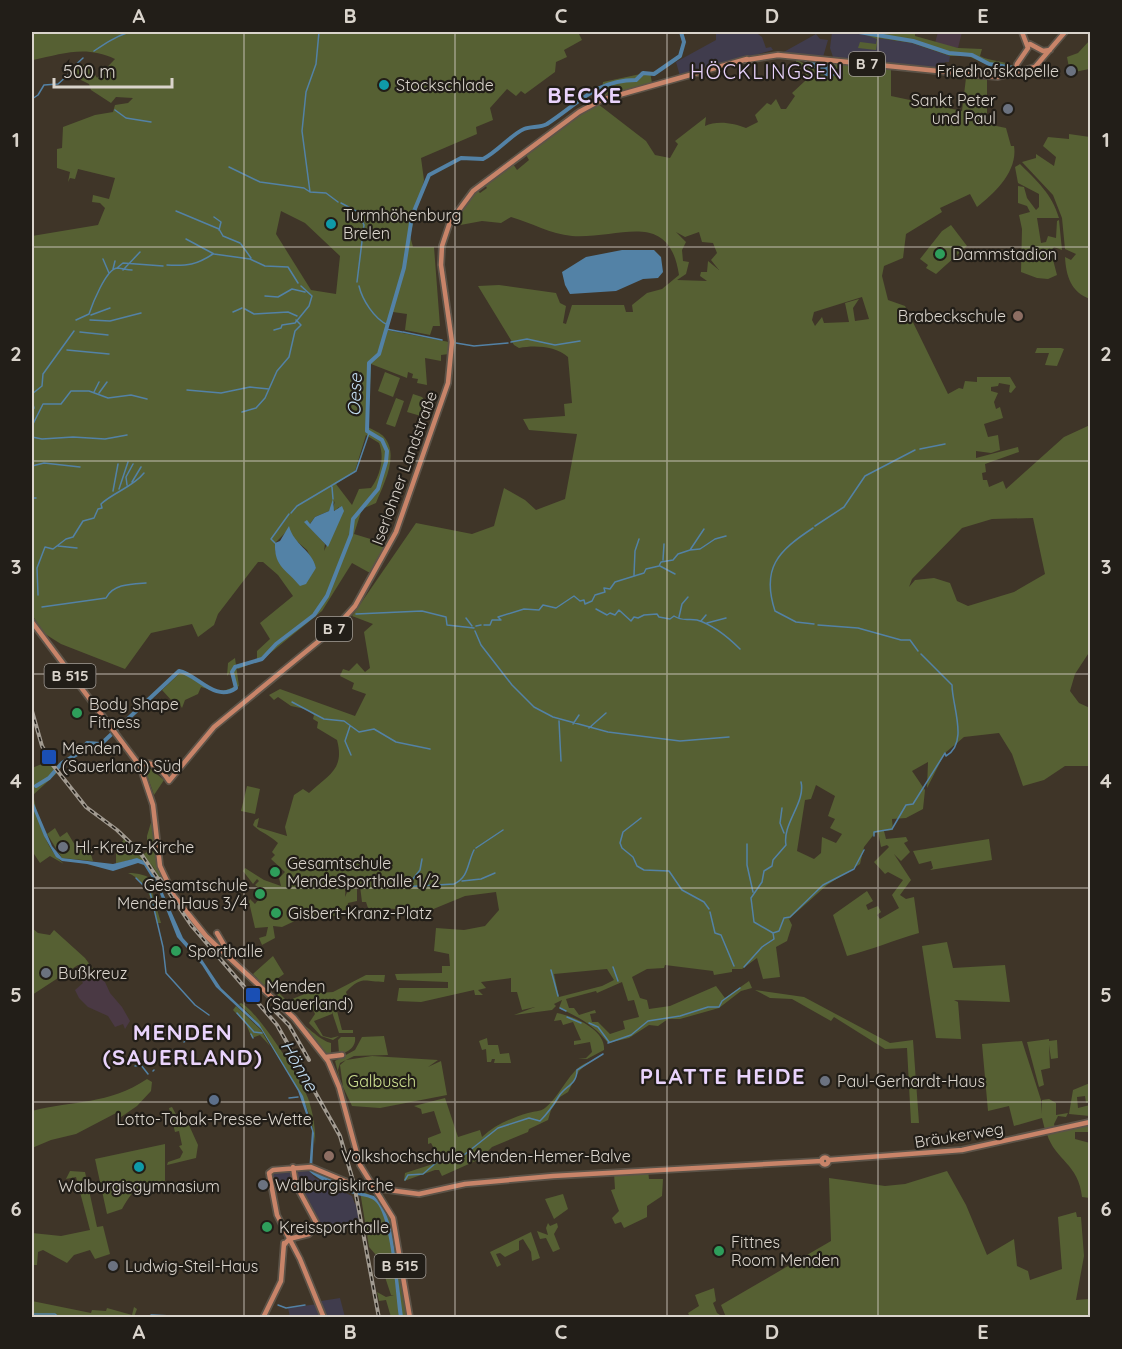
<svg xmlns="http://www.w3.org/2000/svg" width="1122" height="1349" font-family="Quicksand,sans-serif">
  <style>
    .commercial { fill: #403c4d }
    .medical { fill: #4a3944 }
    .green { fill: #566033; fill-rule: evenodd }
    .water { fill: #5382a6 }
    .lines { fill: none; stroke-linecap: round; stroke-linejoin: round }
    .stream { stroke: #5382a6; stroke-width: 1.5 }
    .river { stroke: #5382a6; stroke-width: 4 }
    .major-casing { stroke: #5c5348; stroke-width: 8 }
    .major { stroke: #c88469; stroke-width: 4.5 }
    .rail-casing { stroke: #a29b91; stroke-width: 4 }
    .rail { stroke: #221e18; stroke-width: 1.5; stroke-dasharray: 4.5; stroke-linecap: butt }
    .major-bridge-casing { stroke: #5c5348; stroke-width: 8; stroke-linecap: butt }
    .major-bridge { stroke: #c88469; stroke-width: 4.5 }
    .grid { fill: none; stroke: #dad4cc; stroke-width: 1.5; stroke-opacity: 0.55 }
    .worship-dot { fill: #6b7280; stroke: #221e18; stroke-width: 2 }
    .culture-dot { fill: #0f9aa8; stroke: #221e18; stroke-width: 2 }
    .leisure-dot { fill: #2e9e5b; stroke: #221e18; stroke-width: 2 }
    .education-dot { fill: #8d6e63; stroke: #221e18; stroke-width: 2 }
    .transit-dot { fill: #1a4fb4; stroke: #221e18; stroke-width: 2 }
    .service-dot { fill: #5c6f8a; stroke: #221e18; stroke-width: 2 }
    .labels { text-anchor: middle; stroke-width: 4.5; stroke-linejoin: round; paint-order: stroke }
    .shield { fill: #221e18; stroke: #a39d96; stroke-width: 1.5 }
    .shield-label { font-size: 15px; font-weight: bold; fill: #dad4cc }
    .poi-label { font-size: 16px; fill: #dad4cc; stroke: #221e18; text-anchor: start }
    .street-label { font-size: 16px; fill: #dad4cc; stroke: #221e18 }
    .park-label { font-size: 16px; fill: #cfe292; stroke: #221e18 }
    .water-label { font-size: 18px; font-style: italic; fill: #c2ddf3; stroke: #221e18 }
    .quarter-label { font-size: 20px; letter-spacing: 1.5px; fill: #e9d3fc; stroke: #221e18 }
    .district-label { font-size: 22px; font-weight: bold; letter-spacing: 1.5px; fill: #e9d3fc; stroke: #221e18 }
    .neatline { fill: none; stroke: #dad4cc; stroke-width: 2 }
    .grid-label { font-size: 20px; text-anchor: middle; font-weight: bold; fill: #dad4cc }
  </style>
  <rect width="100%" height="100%" fill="#3f3528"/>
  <path class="commercial" d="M716,32H755L762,37L766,48L771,47L773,50L680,76L676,62L716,40Z
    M832,32H858L878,38L912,43L950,56L949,62H945L944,71L833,57L830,48Z
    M816,34L820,39L828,40L823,57L782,53Z
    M307,1169L315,1178L352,1196L355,1204L357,1203L360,1220L325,1232L297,1185L273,1189L272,1172Z
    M340,1298L345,1317H327L321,1301Z
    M318,1304L323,1317H290L288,1308Z"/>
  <path class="medical" d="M938,32H962L958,48L935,43Z
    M90,972L105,982L110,993L122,1007L130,1021L125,1029L123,1024L115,1027L108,1016L88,1007L79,998L75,990L83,983L80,978Z"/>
  <path class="green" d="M32,32H578L582,40L564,50L567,57L556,62L555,72L525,94L521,91L516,96L507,89L490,108L493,120L476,127L477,134L421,158L424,180L410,236L413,247H434L440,326H433L430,335L405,330L407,314L393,312L387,330L449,342V354L441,355V361L425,358L427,385L417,383L418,379L412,378L413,374L408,372L407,378L371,364L368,427C373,430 381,433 384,437C400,455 383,485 376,503L362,509L354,534L387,544L370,573L352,563L322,611L263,659L238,669V664L257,661V651L270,639L260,623L293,596L278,575L263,562H258L218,614L214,625L198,637L192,624L151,633L125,669L61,644L45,634L32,615V236L98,225L105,208L100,203L92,202L93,195L109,199L115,178L78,169L75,179L70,178L68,182L70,172L57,168V149L62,148L63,127L95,115L113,112L115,105L128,103L133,98L116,97L111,103L91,90L89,84L75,77L72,71L79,65H89L97,78L115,59C85,45 63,54 33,60L32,67ZM281,211L305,223L340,256L336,294L311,290L276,234ZM366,435L379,443C385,457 380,476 371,488L359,489L352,505L336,484L355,471ZM335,501L333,508L335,511L339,507L334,529L324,551L325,544L305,522L309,525L315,517L329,511ZM286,532L307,550L316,568L300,585C288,571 274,564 275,543Z
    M858,32H915V36L958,48L982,49L980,56C991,62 1005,60 1014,67L1013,70L1005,72L1001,68L998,73L992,74L990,66L968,56H950L912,43L878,38L876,50L858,48L860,42L876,44L877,39Z
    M1090,40V72L1089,69L1070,73L1067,57L1078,53Z
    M796,59L826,76L836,67L833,63L891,69V96L962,111L966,78L987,80V124L1006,128L1011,146H1014C1018,171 995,193 977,207L970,194L940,208L942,212L906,234L903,258L884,266L882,276L888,300L905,306L948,394L959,388L963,389L965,381L977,382V377H1010L1016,387L1011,393L1009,392L1010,385L999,383L998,386L991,387V391L998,393L994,402L996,409L1000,407L1003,418L984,424L988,437L998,435L1000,450L991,453L976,451V458L1018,447L1019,452L985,464L986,472L982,473L983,480H987L989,487L1003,481L1006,489L1064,437L1090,425V651L1075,674L1070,691L1079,703L1090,708V766H1065L1044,780L1023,786L1012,754L999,733L964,737L945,753L927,788L928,762L912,771L925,790L923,809L906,818L892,819L893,830L884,831L886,839L906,837L908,841L904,843L910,852L901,861L894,854L911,880L900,895L906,899L914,897L919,933C894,940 871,950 847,956L833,915L867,891L873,901L866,905L868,910L878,906L881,912L877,915L880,919L899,908L892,895L903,880L888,872L885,874L874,862L889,847L887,845L881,847L878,832L875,833L864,847L860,864L827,885L789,919L792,925L787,941L776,947L780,977L763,979L757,958L742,969H732V972L714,975L713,971L665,965L664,968L647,969L632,977L640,998L647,1000L649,1009L670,1006L716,986L725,998L749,981L752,988L741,991L719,1008L680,1019H668L658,1026L649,1025L629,1038L608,1043C594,1025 580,1018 559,1008L562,1000L554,1004L556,1006L552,1010L514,1015L535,1007L522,1010L517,992H511V978L481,982L486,988L478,990L483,995H475L474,990L421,1002L397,1001L399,988H448V982L397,980L395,974L442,973V966H450L449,954L434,951L436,928L464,930L485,926L499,910L496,892L465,896L431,910L368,908L366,902H362L360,886L358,885V876L346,881L345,897L349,888L357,889V901L348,903L347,910H343L346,916H326V911H322L321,916L299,919L282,927L273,926L275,938L262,945L259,938L266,936L268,927L255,928L249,902L250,899L255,904L264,892L255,885L259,881L257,879L253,884L243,871L245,868L264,880L281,886L279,878L285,872L271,859L275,855L272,852L278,843C270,835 261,833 253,825L255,820L259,818L257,827L287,836L285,827L294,795L303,789L309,793C328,775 345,770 337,740L317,728L318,722L313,719L314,715L305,709L291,706L278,697L274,700L269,695L280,689L355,716L366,694L352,689L354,683L340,676L343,669L349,671L357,663L365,672L370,668L364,632L373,624L352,616L416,523L472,534L494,526L504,488L525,500L536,510L565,499L577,434L529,430L523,419L565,416L564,404L572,403L568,357C555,346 535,345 519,348L514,345L478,286L499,285L556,293L560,303L566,306L563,323L566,324L572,305H624L626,312H633L632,305L647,293L662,289L679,275C669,208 620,239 572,236C550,234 532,223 511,217L501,223L482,221L455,226L454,217L477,190L480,193L487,188L485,185L513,164L517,170L529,160L526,155L582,112L598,104L646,141L655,155L670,158L678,144L675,141L706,117L705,126C717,120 734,123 746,128L758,122L755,115L767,103L771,105L776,99L781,109H786L795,96L792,93L805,81V69L796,62ZM676,232L685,237L699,232L702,242L713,243L717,253L711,260L719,270L708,261L707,272H701L700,276L707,281L677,280L686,274L689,262L683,261L682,250L686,242ZM862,297L869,319L855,321L853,308L859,299L845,303L849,322L824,323L822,317L815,326L812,320L814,312ZM1033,518L1045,574L1014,592L968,606L957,601L950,583L934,578L915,580L909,587L912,579L962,528L992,519ZM816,785L835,796L828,816L835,819L830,828L842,834L836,843L822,837L821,853L814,859L797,851L805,800L811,799ZM607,969L614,980L602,986L559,997L554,974ZM622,982L628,1001L634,1000L639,1017L623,1021L625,1029L610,1034L598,1022H592L590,1014L596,1013L595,1010L579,1015L574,1008H569L566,999L596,991L597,993Z
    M650,72L652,83L601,97L603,82Z
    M1069,134L1090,137V299C1071,292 1066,276 1065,257L1071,260L1076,254L1065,249L1062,218L1053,195L1022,162L1036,158V154L1054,166L1056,157L1043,146L1048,137L1069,139Z
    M1020,164C1037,181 1052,194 1059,218H1037L1041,243L1046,242L1048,236L1056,238L1057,221L1059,220L1062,250L1054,247L1051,252L1057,275L1048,279L1037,278L1021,272L1022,229L1019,215L1030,212L1027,206L1018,203V186L1024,187L1027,198L1036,210L1039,207V194L1018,183L1015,167Z
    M951,225L967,246L936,274L926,268L928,265L920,259L942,231Z
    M1037,348H1061L1064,349L1057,366L1045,365L1049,353H1035Z
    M385,372L400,378L393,397L378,391Z
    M413,394L422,397L426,402L421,416L407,412Z
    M396,398L404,401L395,427L386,424Z
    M235,658L239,686L226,694V690L234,687L231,671L227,676L228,663Z
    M181,672L204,686L225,694L201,687L198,694L185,700L182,708L178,701H172L162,690Z
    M49,761L57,773L33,795C39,821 44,847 64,864L50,856L40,863L32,851V768Z
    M148,767L164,780L154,795L146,772Z
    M247,786L260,789L255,814L241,811Z
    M152,819L156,855L163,878L160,879L151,863L158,879L142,860L133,859L116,864V852L125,837L142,855L147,852V836Z
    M55,828L60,837L67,832L78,850L88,845L93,861L62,858L47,834Z
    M989,839L992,860L930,870L933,868L931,861L919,864L913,851Z
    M128,873C138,873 148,875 155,882L150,885L161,923H158C153,904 149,882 128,873Z
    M32,928L38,933L50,935L54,930L85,958L98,976L78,965L32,995Z
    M947,942L953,968L1005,965L1010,1002L954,1000L958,1002L961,1039L936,1038L922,946Z
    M273,956L284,974L267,986L263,984L282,1003L277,994L279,993L287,1001L305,994L333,992L366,975H385L384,982C365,982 362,975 346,992L349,1002L336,1007L342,1030H353V1033H339L332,1012V1014L314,1021L323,1036L331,1038L339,1036L333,1040L321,1036L309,1023L315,1014L311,1005L288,1007L283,1003C291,1013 319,1041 331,1043V1055L339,1053L338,1040L341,1037H355C357,1051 341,1054 330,1058L304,1025L247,971L260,981L253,974Z
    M755,990L804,997L890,1043L913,1040L919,1123H911L907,1048L885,1049L834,1017L831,1021L792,999L770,998Z
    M241,1003C258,1011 301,1079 308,1098C313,1112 316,1130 315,1145C313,1111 298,1087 280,1060C266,1037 260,1023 239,1004Z
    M236,1006L261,1030L270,1046L260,1035L252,1038L246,1024L233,1010Z
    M557,1013C574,1016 606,1030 604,1050L587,1059L578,1058H586L592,1052L590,1042L574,1045V1041L581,1040L573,1022L563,1025L561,1020L554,1021Z
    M384,1036L388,1055L354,1056L340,1063L338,1070L342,1088L335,1061L355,1050L362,1037Z
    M487,1038L488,1045H498L500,1054L509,1053L511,1063H494L495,1059H492L491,1062H487L486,1049L482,1050L479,1041Z
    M1049,1039V1041L1057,1040L1058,1058L1051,1059L1049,1045L1050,1068L1041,1070L1044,1085L1039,1087L1027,1042Z
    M1022,1041L1041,1100V1114L1042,1100L1049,1099L1056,1103V1115L1068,1113L1066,1117L1058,1116L1054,1124L1055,1128L1045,1130L1042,1118L1014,1126L1009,1106L988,1111L982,1044Z
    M372,1056L438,1060L428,1067L441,1061L447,1095L380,1108L352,1106L343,1087L340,1065L346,1060Z
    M589,1062L579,1071L568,1092L560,1097L551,1110L548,1120L529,1129L528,1132L492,1147L480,1159L442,1176L439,1170H435L404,1181L405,1173L433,1164L432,1159L438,1156L431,1143L428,1144V1138L441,1133L434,1111L422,1114L421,1109L414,1106L445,1098L458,1137L480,1130L482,1137C495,1125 511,1118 528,1113C534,1111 540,1112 545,1108C561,1096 570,1067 589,1062Z
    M147,1079L152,1082L151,1091L137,1106L121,1117L118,1112L76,1134L51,1140L32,1148V1111C74,1100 108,1105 147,1079Z
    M1090,1083V1102L1086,1103L1085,1096L1077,1097L1078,1108L1090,1105V1116L1069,1114L1073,1090Z
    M172,1107L179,1120L188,1123L198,1145L196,1158L167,1165L168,1162L180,1158L183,1152L179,1146L182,1145L179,1131L175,1132L169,1108Z
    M1090,1124V1132H1075V1139L1090,1143V1198L1082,1197C1079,1164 1055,1160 1047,1134Z
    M165,1144V1181C138,1184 135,1187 122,1209L107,1214L95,1159Z
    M648,1170L649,1179H663L662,1196L647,1206V1217L624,1228L621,1222L615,1224L612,1218L619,1211L611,1190L615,1189L614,1173Z
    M70,1171L85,1172L97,1227L103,1226L110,1254L95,1259L90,1250L74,1255L67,1263L43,1250L38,1252L37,1265H32V1233L61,1236L90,1230L76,1177L66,1179Z
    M947,1171L966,1205L987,1255L1014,1239L1017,1266L1028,1271L1030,1280L1062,1269L1058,1217L1076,1212L1077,1217H1081L1084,1256L1076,1300L1090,1299V1317H726L721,1305L831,1241L829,1178L885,1186L905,1184Z
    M360,1191C398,1202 392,1240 398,1271C402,1287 406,1301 408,1317H391L386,1300L379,1301L377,1292L386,1297L394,1295H391L385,1277L381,1278L375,1257L384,1254L376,1255L369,1247Z
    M563,1194L568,1209L554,1219L545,1199Z
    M548,1223L550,1226L557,1223L558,1227L554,1234L560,1249L553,1252L546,1238L540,1239L537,1231L548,1235L546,1228Z
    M531,1232L540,1258L532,1261L531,1252L523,1239L519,1241V1250L505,1257L500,1253L496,1254L501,1265L497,1267L490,1252Z
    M714,1288L716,1301L713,1303L717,1313L723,1317H690L688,1313L699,1306L695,1295Z
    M32,1301L91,1313L92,1310L106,1311L107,1308L132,1315L134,1307L137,1309L134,1317H32Z"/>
  <path class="water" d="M801,59L833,63L836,72L834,76H826Z
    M622,250H654L661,257L663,272L658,278L643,279L616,291L570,294L565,285L562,272L586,257Z
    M333,499L334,511L342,506L344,511L328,547L304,522L307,520L310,524L315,517L329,511Z
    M289,526C294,545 312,550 316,568L306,584L300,586C286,569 274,567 275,543L280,541Z
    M32,799L52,846L62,858L113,864L137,858L144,861L159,884L183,938L201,958L221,988L259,1024L303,1096L314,1133L312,1169L353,1190L374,1196L383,1205L392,1231L403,1317H399C395,1294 392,1208 372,1199C366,1196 360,1196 354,1194C341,1190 318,1180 309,1171L312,1131L298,1091L261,1029L216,987L202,965L177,937L157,886L144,865L138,863L113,871L87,864L62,861L56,857L44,836L32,806Z"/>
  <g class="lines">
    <path class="stream" d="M94,51C106,43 115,37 129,32
      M69,71L83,58
      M32,99L38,95L44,85L58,84L68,75
      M115,110L126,118L151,122
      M229,167L260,182L304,188L310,192L326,193L338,202
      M310,192L302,131L306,92L316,64L319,32
      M341,203L358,212L364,225L357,282
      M176,211L219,229L223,236L240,243
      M214,217L221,222L219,230
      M186,239L214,254L250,259L265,266L288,267L298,283
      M241,244L251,258
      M103,259L109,273
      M167,265C188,266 196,265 213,254
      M117,268L123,263L163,266
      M113,269L115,261
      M123,270L140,252
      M359,286C362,299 374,319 388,325
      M265,296L278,297L292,289L305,292
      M245,309L254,314L288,312L297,316
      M233,312L242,308
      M91,315L110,308
      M76,320L89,314C92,305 106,269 117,268C121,268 127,270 132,270
      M90,320L110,321L141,313
      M386,329L402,332
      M274,330L281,328L282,325L295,323L309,306L312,296L301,286
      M80,332L108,335
      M403,332L442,340
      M511,342L527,339L555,345L580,341
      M456,343L474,346L508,343
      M67,350L109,354
      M187,390L221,393L250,387L269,389
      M94,392L99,382
      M99,393L107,382
      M32,394L42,386L43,374L74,331
      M32,401L34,408L32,412
      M242,412L256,408L265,398L277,371L289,357L295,331L301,325L296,320
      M33,424L43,404H61L71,391H89L108,398L131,395L147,399
      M32,437L42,439L73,437L105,439L127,435
      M920,449L945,444
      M32,466L44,463L80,467
      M132,482L141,467
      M127,485L126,477L133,464
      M332,487L333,499
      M119,489L128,462
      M113,491L118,464
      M32,498H36
      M291,513L297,506L356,471L369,433
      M815,526L844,507L865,476L915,450
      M813,528C778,551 761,568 775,611L796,622L814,624
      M275,543L271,539L289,514
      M58,546L77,548
      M690,550L704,529
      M663,560L664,544
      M660,566L675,574
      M634,575L635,551L639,539
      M38,595L37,568L45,547L53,549L66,539L73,537L83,521L94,518L98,509L102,508L101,504C114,492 133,487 144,473
      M42,607L106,598C113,584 131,584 146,583
      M596,609L607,615L610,613L615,615L619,610L631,621L634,617L638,618L644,615L657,614L659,617L670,619L674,616C683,622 688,618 697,620C713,625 728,637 740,649
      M356,614L422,611L446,617L447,625L474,628
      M679,617L682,604L688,597
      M466,618L472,626
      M701,621L706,615
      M707,623L726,618
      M484,625H490L492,620H501L498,617L524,609L539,610L543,605L556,608L574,596L580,601L584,600L585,604L592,601L595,595L605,592L604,588L610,589L615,582L644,573L646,569L659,566L661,562L673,560L678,554L690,550L700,549L715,539L726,536
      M818,625L858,628L901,640H910L918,651
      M476,626L481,625
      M475,631L481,645L512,685L534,707L553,717L608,732L680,741L729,737
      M292,702L324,719L344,721L359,732L374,729L396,742L430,749
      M559,721L561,761
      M573,724L579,715
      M350,726L345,741L351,755
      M589,728L606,713
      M782,808L780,823L784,833
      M641,818L623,832L620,843L622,848L633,857L637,866L644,870L669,871L682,890L704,902L709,909
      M874,836V832L892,829L906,805L913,804L945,753L946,756C969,743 952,706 952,685L921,654
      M747,844V865L753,892
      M476,848L503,830
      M136,878L150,892L163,947L166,973L195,1005L209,1015
      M462,881L481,879L495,873
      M409,884L420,870L422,859
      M401,887L454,884C469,877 467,864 474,850
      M710,912L715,933L721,935L734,966
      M773,933L754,922L751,898L762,882L764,871L772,866L773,860L786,845C782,824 806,802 801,782
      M613,967L618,981
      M744,967L762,947L774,939L773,933L779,931L784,918L790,917L823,885L854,869L864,850
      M551,970L558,996
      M560,1008L566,1011
      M237,1013L254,1032L262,1033
      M567,1017L581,1023
      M589,1023L598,1027L609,1042
      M251,1034L253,1038
      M184,1042L188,1039
      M608,1043L631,1035L648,1021L680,1016L708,1007H719L722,1001L740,988
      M171,1050H172
      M135,1066L141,1065L148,1074
      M153,1071L154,1070
      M289,1098L298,1097
      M405,1180L408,1175L423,1174L437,1162L464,1155L498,1128L529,1118L540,1121C548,1113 553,1106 559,1096C565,1086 577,1085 577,1070L603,1054
      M278,1305L286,1308L305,1305
      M32,1314H55L60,1318
      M151,1315L215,1318
      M124,1318L133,1316"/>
    <path class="river" d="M859,32L913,41L949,53L972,55L989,64L1014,68
      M36,786L49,778L62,763L79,753L87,743L101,744L179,671C197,674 215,703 236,688L232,672L235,667L262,659L276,644L314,615L327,596L351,535L353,519L378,489L386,462L387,451L382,440L367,431L369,363L379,354L404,268L412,216L429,175L461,158L483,159C497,152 512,134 524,129C531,126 540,128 547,124C578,104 596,80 636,80L643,73L654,74L680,56L684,42L681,32"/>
    <g class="major-casing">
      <path id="major" d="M1030,44L1043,51L1050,50
        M746,60L778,55L998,77L1035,67L1065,32
        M1015,74L1017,64L1028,48L1022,32
        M32,622L140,766L153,805L160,866L174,896L206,936L294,1018L328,1061L339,1087L360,1165L393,1218L410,1318
        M140,766C152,758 162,770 169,781
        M169,781L214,727L336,627L355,606L396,532L448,383L452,342L441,265L442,246L450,222L473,191L579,112L601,100L747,59
        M217,933L231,957
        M326,1057L342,1055
        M821.5 1161a3.5 3.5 0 1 1 7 0a3.5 3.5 0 1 1-7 0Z
        M829,1160L962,1150L1090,1122
        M358,1186L419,1194L465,1184L553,1176L822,1161
        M284,1245L289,1239L309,1234L317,1224L296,1185L293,1167
        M263,1318L281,1281L284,1243
        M324,1318L300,1259L277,1215L269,1173L273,1170L311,1167L352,1184"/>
    </g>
    <use href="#major" class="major"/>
    <g class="rail-casing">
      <path id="rail" d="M32,711L42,746L52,764L86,807L117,830L139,851L163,886
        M160,879L191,925L277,1025L340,1136L354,1184L379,1318
        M273,1009L289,1025L309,1060"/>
    </g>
    <use href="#rail" class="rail"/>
    <g class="major-bridge-casing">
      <path id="major-bridge" d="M352,1184L358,1186"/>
    </g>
    <use href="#major-bridge" class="major-bridge"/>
  </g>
  <path class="grid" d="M244,32V1318M455,32V1318M667,32V1318M878,32V1318M32,247H1090M32,461H1090M32,674H1090M32,888H1090M32,1102H1090"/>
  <g class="worship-dot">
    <circle cx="1071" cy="71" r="6"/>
    <circle cx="1008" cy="109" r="6"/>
    <circle cx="63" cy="847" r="6"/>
    <circle cx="46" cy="973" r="6"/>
    <circle cx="825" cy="1081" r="6"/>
    <circle cx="263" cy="1185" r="6"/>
    <circle cx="113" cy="1266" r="6"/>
  </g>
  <g class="culture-dot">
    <circle cx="384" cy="85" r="6"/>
    <circle cx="331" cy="224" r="6"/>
    <circle cx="139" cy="1167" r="6"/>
  </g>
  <g class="leisure-dot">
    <circle cx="940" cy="254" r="6"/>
    <circle cx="77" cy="713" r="6"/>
    <circle cx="275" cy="872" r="6"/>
    <circle cx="260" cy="894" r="6"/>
    <circle cx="276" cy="913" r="6"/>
    <circle cx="176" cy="951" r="6"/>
    <circle cx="267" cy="1227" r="6"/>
    <circle cx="719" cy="1251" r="6"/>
  </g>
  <g class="education-dot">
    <circle cx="1018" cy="316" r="6"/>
    <circle cx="329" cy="1156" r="6"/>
  </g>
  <g class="transit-dot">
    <rect x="41" y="749" width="16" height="16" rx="3"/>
    <rect x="245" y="987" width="16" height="16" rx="3"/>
  </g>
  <circle class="service-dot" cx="214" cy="1100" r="6"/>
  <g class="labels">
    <g class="shield">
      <rect x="849" y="52" width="36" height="24" rx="4.5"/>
      <rect x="316" y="617" width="36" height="24" rx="4.5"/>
      <rect x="44.5" y="664" width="51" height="24" rx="4.5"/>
      <rect x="374.5" y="1254" width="51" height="24" rx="4.5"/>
    </g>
    <g class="shield-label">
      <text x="867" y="69">B 7</text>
      <text x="334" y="634">B 7</text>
      <text x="70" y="681">B 515</text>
      <text x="400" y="1271">B 515</text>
    </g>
    <g class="poi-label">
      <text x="1059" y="77" text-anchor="end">Friedhofskapelle</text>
      <text x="396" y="91">Stockschlade</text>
      <text x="996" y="106" text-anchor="end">Sankt Peter<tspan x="996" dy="18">und Paul</tspan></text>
      <text x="343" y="221">Turmhöhenburg<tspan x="343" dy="18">Brelen</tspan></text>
      <text x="952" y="260">Dammstadion</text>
      <text x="1006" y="322" text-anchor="end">Brabeckschule</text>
      <text x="89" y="710">Body Shape<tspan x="89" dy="18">Fitness</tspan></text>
      <text x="62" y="754">Menden<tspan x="62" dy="18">(Sauerland) Süd</tspan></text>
      <text x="75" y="853">Hl.-Kreuz-Kirche</text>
      <text x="287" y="869">Gesamtschule<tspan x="287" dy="18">MendeSporthalle 1/2</tspan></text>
      <text x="248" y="891" text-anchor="end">Gesamtschule<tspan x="248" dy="18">Menden Haus 3/4</tspan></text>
      <text x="288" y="919">Gisbert-Kranz-Platz</text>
      <text x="188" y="957">Sporthalle</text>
      <text x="58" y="979">Bußkreuz</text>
      <text x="266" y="992">Menden<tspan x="266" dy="18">(Sauerland)</tspan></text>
      <text x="837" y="1087">Paul-Gerhardt-Haus</text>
      <text x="214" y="1125" text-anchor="middle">Lotto-Tabak-Presse-Wette</text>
      <text x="341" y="1162">Volkshochschule Menden-Hemer-Balve</text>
      <text x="275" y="1191">Walburgiskirche</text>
      <text x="139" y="1192" text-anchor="middle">Walburgisgymnasium</text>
      <text x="279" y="1233">Kreissporthalle</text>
      <text x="731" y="1248">Fittnes<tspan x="731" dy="18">Room Menden</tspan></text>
      <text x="125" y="1272">Ludwig-Steil-Haus</text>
    </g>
    <g class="street-label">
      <text transform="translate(404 468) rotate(-70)" y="6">Iserlohner Landstraße</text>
      <text transform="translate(959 1135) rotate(-9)" y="6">Bräukerweg</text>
    </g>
    <g class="park-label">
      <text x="382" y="1087">Galbusch</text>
    </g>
    <g class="water-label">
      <text transform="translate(355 395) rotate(-88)" y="6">Oese</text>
      <text transform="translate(299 1066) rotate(60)" y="6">Hönne</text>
    </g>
    <g class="quarter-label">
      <text x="767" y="79">HÖCKLINGSEN</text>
    </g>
    <g class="district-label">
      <text x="585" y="103">BECKE</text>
      <text x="183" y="1040">MENDEN<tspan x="183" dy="25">(SAUERLAND)</tspan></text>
      <text x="723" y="1084">PLATTE HEIDE</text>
    </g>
  </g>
  <rect width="1122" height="1349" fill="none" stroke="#221e18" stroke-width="66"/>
  <path d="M54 78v9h118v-9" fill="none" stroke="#dad4cc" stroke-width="3"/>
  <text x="63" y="78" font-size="18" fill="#dad4cc" stroke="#221e18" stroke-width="4.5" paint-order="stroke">500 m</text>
  <rect x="33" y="33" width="1056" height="1283" class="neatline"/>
  <g class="grid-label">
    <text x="139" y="23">A</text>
    <text x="350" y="23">B</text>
    <text x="561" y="23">C</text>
    <text x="772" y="23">D</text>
    <text x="983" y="23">E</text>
    <text x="16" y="147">1</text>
    <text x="1106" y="147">1</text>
    <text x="16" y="361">2</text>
    <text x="1106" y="361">2</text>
    <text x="16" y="574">3</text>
    <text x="1106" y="574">3</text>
    <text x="16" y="788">4</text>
    <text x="1106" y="788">4</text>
    <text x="16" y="1002">5</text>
    <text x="1106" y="1002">5</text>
    <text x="16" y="1216">6</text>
    <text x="1106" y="1216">6</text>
    <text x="139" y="1339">A</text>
    <text x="350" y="1339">B</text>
    <text x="561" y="1339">C</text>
    <text x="772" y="1339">D</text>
    <text x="983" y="1339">E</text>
  </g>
</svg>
